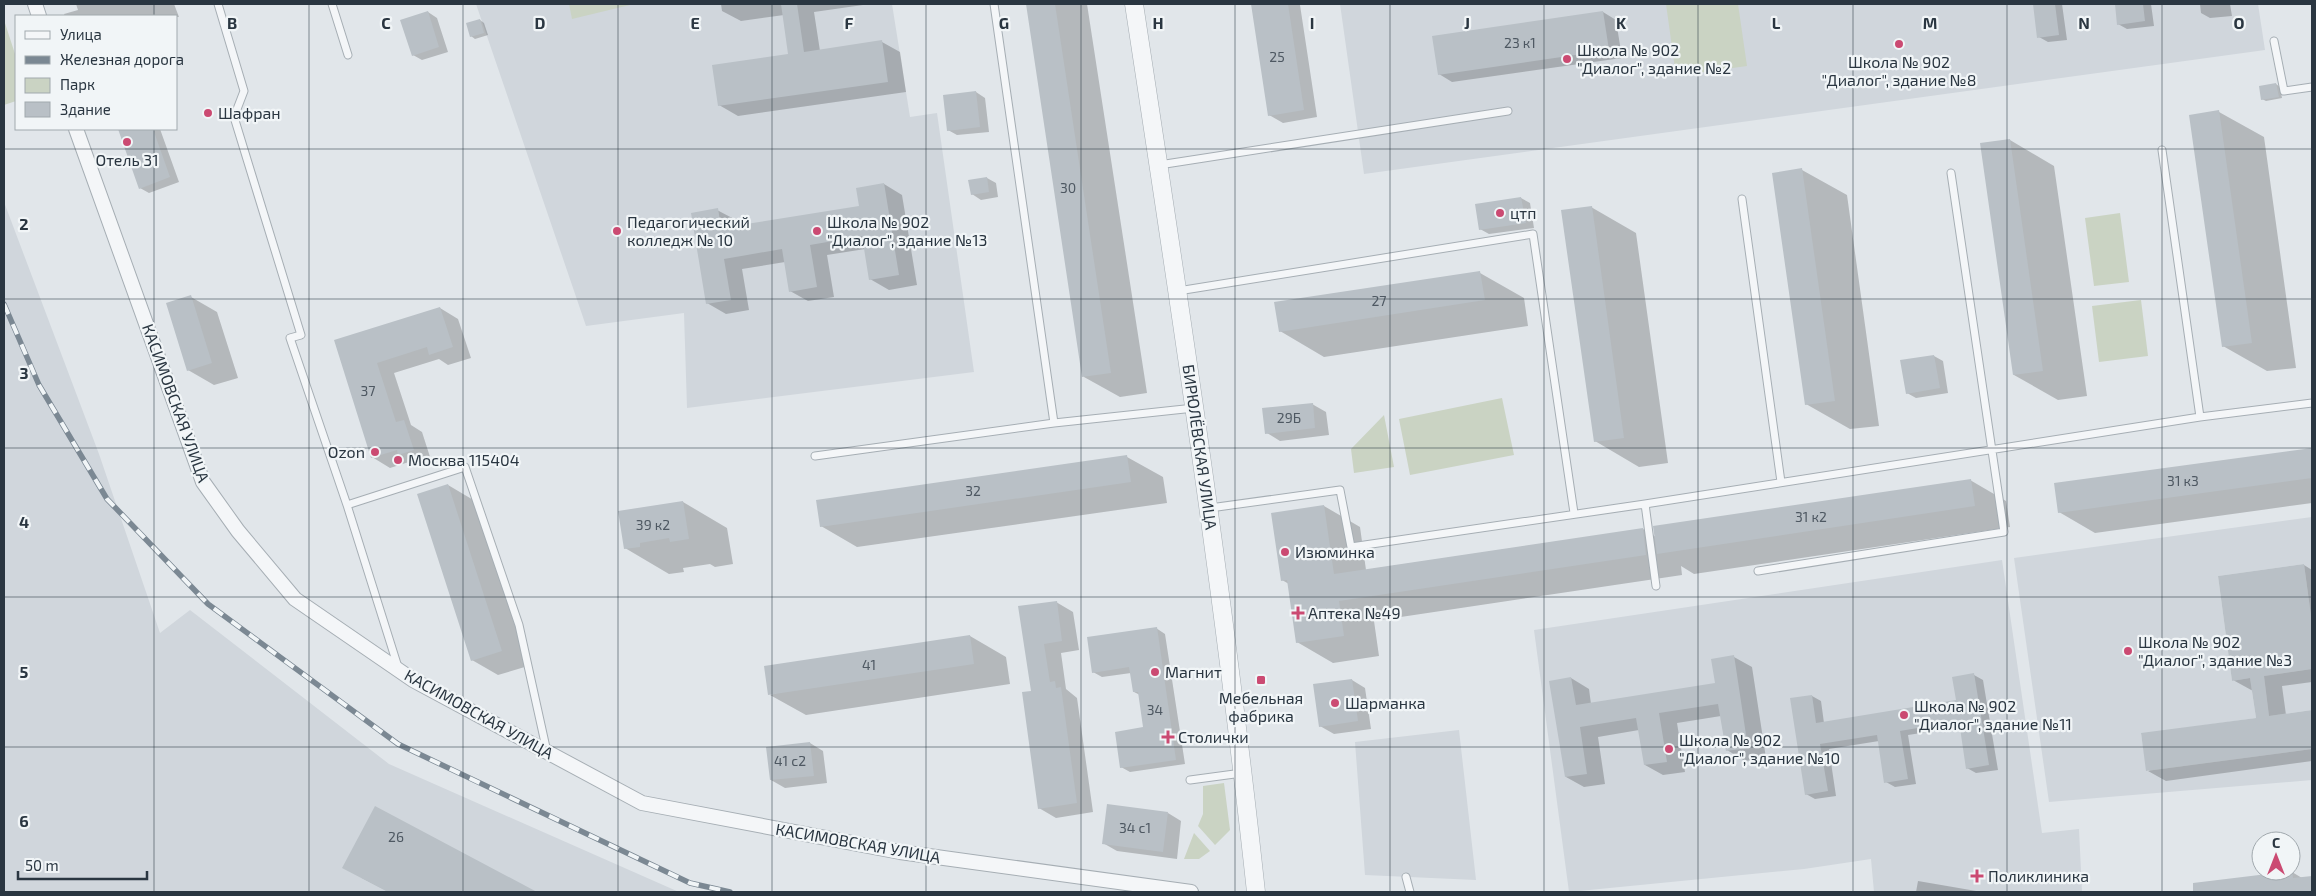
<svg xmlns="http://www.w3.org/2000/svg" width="2316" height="896" font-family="'Exo 2',sans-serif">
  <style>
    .built { fill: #d0d6dc }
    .green { fill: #cad3c3 }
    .shadow { fill: #0003 }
    .building { fill: #b9c0c6 }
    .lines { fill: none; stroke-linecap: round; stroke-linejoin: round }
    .service-casing { stroke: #a6aeb4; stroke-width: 9 }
    .minor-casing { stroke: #a6aeb4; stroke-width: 16 }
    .tertiary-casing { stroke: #a6aeb4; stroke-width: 19 }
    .service { stroke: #f4f6f8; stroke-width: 7 }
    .minor { stroke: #f4f6f8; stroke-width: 14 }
    .tertiary { stroke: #f4f6f8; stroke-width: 18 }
    .rail-casing { stroke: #7b8893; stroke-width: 5.5 }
    .rail { stroke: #f1f5f7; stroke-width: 4; stroke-dasharray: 11; stroke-linecap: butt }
    .grid { fill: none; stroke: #2a3641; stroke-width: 1; stroke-opacity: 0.55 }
    .poi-dot { fill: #cb4a72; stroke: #f1f5f7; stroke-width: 2 }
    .labels { text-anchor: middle; stroke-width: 4.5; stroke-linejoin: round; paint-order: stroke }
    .number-label { font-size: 14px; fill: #4e5862 }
    .poi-label { font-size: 16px; fill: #2a3641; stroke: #f1f5f7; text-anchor: start }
    .street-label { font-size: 16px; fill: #2a3641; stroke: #f1f5f7 }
    .grid-label { font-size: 16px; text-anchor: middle; font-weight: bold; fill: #2a3641; stroke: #f1f5f7; stroke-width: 4.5; stroke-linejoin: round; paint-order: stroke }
  </style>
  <rect width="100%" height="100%" fill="#e1e6ea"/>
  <path class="built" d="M476,4H892L910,117L937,113L974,372L687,408L684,313L586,326Z
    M1340,4H2258L2265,50L1364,174Z
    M4,202L99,454L160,633L190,610L389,764L679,892H4Z
    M2312,517V623L2304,564L2218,576L2232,681L2250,678L2256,718L2141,734L2147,771L2312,749V780L2049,802L2014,558Z
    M2002,560L2042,833L2079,829L2082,892H1874L1871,859L1804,869L1569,892L1534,630Z
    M2312,669V710L2269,716L2264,676Z
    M1459,730L1476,880L1365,875L1355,742Z"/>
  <path class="green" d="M569,4H634L572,19Z
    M1666,4H1738L1747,66L1676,76Z
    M4,20L16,57V101L4,105Z
    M2120,213L2129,282L2094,286L2085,218Z
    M2141,300L2148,356L2099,362L2092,306Z
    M1502,398L1514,455L1410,475L1399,419Z
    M1384,415L1394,467L1354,473L1351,449Z
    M1224,783L1230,830L1215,845L1198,826L1203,814V786Z
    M1194,833L1210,851L1199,859H1184Z"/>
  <path class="shadow" d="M76,4H174L179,17L65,16L64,14L78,10Z
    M721,4H870L814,12L820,51L882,42L900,52L906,92L738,116L719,105L790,55L784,15L741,21L722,11Z
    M1027,4H1087L1147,393L1120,397L1084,377Z
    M1252,4L1300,5L1317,117L1283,123L1269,115Z
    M2034,4H2062L2067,40L2048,42L2039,37Z
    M2116,4H2151L2154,26L2127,29L2118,24Z
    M2200,4H2230L2232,16L2210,18L2201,13Z
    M428,12L437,18L448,52L422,60L413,55Z
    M1603,12L1616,20L1622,58L1452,82L1439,74Z
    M480,20L484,23L488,35L475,39L471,36Z
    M2276,84L2280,87L2282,98L2266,101L2262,99Z
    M976,92L985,98L989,132L957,135L948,130Z
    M2219,112L2264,137L2296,368L2267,371L2223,346Z
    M119,129H160L179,182L149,193L140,188Z
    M2010,140L2054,166L2087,396L2058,400L2014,375Z
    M1802,170L1847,195L1879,426L1850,429L1806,404Z
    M987,178L996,183L998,197L981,200L972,194Z
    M884,184L902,195L917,285L889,290L870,279L865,249L827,255L834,297L808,301L790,291L785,262L742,269L749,310L726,314L707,303L717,210L736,220L737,227L860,207Z
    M1521,198L1530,203L1534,228L1489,234L1480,229Z
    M1591,207L1636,233L1668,463L1639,467L1595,441Z
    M1480,273L1524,298L1528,326L1324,357L1280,331Z
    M191,297L217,312L238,378L214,385L188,370Z
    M440,308L458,319L471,358L448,365L439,359L394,373L411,425L422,432L431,460L417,464L412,461L390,468L372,457L335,341Z
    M1934,356L1943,361L1948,393L1916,398L1907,393Z
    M1312,404L1326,412L1329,435L1280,441L1267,433Z
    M2312,449V503L2095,533L2059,512L2055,484Z
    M1127,457L1163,477L1167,503L857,547L821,526Z
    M1970,480L2006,501L2010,527L1694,574L1681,566L1682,575L1374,621L1379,656L1333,663L1297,642L1289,584L1282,580L1324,506L1360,527L1366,570L1643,529L1656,537Z
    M448,485L475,501L528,666L498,675L472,660Z
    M683,502L727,528L733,564L715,567L710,564L683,568L684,572L669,574L625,548Z
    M2304,565L2312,570V682L2282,686L2286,715L2312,711V761L2166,781L2148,771L2257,719L2253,691L2233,680Z
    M1056,602L1073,612L1079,650L1061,653L1066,689L1077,698L1093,812L1056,818L1039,808L1032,692L1020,607Z
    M1156,628L1165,634L1185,764L1130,772L1121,767L1145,728L1140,695L1134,692L1131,673L1102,677L1093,672Z
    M970,636L1006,657L1010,684L806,715L770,695Z
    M1734,657L1752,667L1766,758L1745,761L1727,750L1721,716L1677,723L1685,772L1663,775L1645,765L1639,730L1598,737L1605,784L1584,787L1566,777L1571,678L1589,689L1591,704L1717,684Z
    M1974,675L1983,680L1998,770L1976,773L1967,768L1961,727L1908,735L1916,784L1895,787L1886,782L1879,741L1829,749L1836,796L1815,799L1806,794L1812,696L1821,701L1824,723L1957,701Z
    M1352,680L1365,688L1371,729L1334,734L1320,726Z
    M810,743L823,751L827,783L785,788L771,780Z
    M376,808L534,892H389L362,878Z
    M1168,813L1181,821L1177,859L1117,851L1103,843Z
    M2292,872L2302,878L2312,877V892H2220L2219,881Z
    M1918,881L1982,892H1916Z"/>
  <path class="building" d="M781,4H797L804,52L882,40L888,82L718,106L712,65L788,54Z
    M1026,4H1055L1111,373L1082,377Z
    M1251,4H1288L1304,110L1268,116Z
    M2033,4H2055L2059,35L2037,38Z
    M2115,4H2143L2145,21L2117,25Z
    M428,11L439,47L412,56L400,20Z
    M1603,11L1609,50L1438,75L1432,36Z
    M480,19L484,33L470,37L466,23Z
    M2276,83L2279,97L2261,100L2259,86Z
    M976,91L980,127L947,131L943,95Z
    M2219,110L2252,343L2222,347L2189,115Z
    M118,129H153L170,177L139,189Z
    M2010,139L2043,371L2013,375L1980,143Z
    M1802,168L1835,401L1805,405L1772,173Z
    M987,177L989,192L971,195L968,180Z
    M884,183L899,275L869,280L862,236L810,245L817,287L789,292L782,249L724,259L731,300L706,304L691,213L718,208L721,228L859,206L856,188Z
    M1521,197L1526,223L1479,230L1475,204Z
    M1592,206L1624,438L1594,442L1561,210Z
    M1480,271L1485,300L1279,332L1274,302Z
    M191,295L212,363L187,371L166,303Z
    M440,307L453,347L429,355L427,347L377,363L396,422L404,420L414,450L398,455L397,450L371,458L334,340Z
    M1934,355L1940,388L1906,394L1900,360Z
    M1313,403L1315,428L1265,434L1262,408Z
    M2312,448V478L2058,513L2054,483Z
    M1127,455L1131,482L820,527L816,500Z
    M1971,479L1975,506L1657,554L1653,526Z
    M448,484L502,651L471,661L417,494Z
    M683,501L689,539L670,542L669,538L640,543V547L624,549L618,511Z
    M1324,505L1334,574L1643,528L1646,555L1339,601L1344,636L1296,643L1287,580L1281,581L1271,513Z
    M2304,564L2312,623V669L2264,676L2269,716L2312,710V749L2146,771L2141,733L2256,718L2250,678L2232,681L2218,576Z
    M1057,601L1062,641L1044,644L1050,682L1055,681L1056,688L1061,687L1077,803L1038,809L1022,692L1031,691L1018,606Z
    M1157,627L1176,760L1120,768L1115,732L1143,727L1138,692H1133L1129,667L1092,673L1087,637Z
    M970,635L974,664L768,695L764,666Z
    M1734,655L1748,748L1726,751L1718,704L1659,713L1667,762L1644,765L1636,718L1580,727L1587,774L1565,777L1549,681L1571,677L1576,705L1715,683L1711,659Z
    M1974,673L1989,765L1966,769L1959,721L1900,731L1908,779L1884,783L1877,735L1820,744L1828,791L1805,795L1790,698L1812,695L1816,723L1956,700L1952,677Z
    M1352,679L1358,721L1319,727L1313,684Z
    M810,742L814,776L770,780L766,747Z
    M1107,804L1168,812L1163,852L1102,844Z
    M375,806L537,892H388L342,868Z
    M2292,871L2293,878L2312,876V892H2193V883Z"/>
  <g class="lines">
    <g class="service-casing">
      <path id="service" d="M218,4L244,91L234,117L301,335L290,338L347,505L398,667
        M332,4L348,55
        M994,4L1054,423
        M2274,41L2284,91L2312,87
        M2162,150L2200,417
        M1159,165L1508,111
        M1742,199L1781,482
        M1178,291L1533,234L1574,513
        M815,456L1054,423L1194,408
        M1645,504L1656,586
        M347,505L465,467L519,625L547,752
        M1210,508L1340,490L1351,547L1645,504L2200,417L2312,403
        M1758,571L2004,532L1951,173
        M1190,780L1242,773
        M1406,877L1410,892"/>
    </g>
    <g class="minor-casing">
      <path id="minor" d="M35,4L39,16
        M76,129L203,482L238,531L295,599L413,680L642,803L900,852L1191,892"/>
    </g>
    <g class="tertiary-casing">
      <path id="tertiary" d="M1134,4C1179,299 1224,595 1256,892"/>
    </g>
    <use href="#service" class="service"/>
    <use href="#minor" class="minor"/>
    <use href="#tertiary" class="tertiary"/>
    <g class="rail-casing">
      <path id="rail" d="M4,304L39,385L107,499L208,604L398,744L690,883L730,892"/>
    </g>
    <use href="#rail" class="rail"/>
  </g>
  <path class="grid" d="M154,4V16M309,4V892M463,4V892M618,4V892M772,4V892M926,4V892M1081,4V892M1235,4V892M1390,4V892M1544,4V892M1698,4V892M1853,4V892M2007,4V892M2162,4V892M154,129V892M4,149H2312M4,299H2312M4,448H2312M4,597H2312M4,747H2312"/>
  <g class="poi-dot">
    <circle cx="1899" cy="44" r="5"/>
    <circle cx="1567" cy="59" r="5"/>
    <circle cx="208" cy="113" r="5"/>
    <circle cx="127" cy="142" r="5"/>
    <circle cx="1500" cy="213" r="5"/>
    <circle cx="617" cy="231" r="5"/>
    <circle cx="817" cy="231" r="5"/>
    <circle cx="375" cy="452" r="5"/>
    <circle cx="398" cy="460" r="5"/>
    <circle cx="1285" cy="552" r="5"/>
    <path d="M1295.5 605.5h5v5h5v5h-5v5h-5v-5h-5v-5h5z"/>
    <circle cx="2128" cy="651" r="5"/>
    <circle cx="1155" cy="672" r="5"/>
    <rect x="1256" y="675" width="10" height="10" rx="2.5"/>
    <circle cx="1335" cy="703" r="5"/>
    <circle cx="1904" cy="715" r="5"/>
    <path d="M1165.5 729.5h5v5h5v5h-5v5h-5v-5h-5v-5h5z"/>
    <circle cx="1669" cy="749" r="5"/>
    <path d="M1974.5 868.5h5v5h5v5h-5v5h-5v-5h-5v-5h5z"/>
  </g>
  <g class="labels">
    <g class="number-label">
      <text x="1520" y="48">23 к1</text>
      <text x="1277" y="62">25</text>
      <text x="1068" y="193">30</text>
      <text x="1379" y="306">27</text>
      <text x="368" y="396">37</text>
      <text x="1289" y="423">29Б</text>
      <text x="2183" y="486">31 к3</text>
      <text x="973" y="496">32</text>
      <text x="1811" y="522">31 к2</text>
      <text x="653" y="530">39 к2</text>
      <text x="869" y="670">41</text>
      <text x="1155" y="715">34</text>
      <text x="790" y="766">41 с2</text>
      <text x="1135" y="833">34 с1</text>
      <text x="396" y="842">26</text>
    </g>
    <g class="poi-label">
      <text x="1577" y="56">Школа № 902<tspan x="1577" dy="18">"Диалог", здание №2</tspan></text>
      <text x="1899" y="68" text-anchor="middle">Школа № 902<tspan x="1899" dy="18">"Диалог", здание №8</tspan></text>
      <text x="218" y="119">Шафран</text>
      <text x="127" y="166" text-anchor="middle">Отель 31</text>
      <text x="1510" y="219">цтп</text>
      <text x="627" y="228">Педагогический<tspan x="627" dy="18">колледж № 10</tspan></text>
      <text x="827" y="228">Школа № 902<tspan x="827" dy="18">"Диалог", здание №13</tspan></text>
      <text x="365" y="458" text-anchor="end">Ozon</text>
      <text x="408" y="466">Москва 115404</text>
      <text x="1295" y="558">Изюминка</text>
      <text x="1308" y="619">Аптека №49</text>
      <text x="2138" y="648">Школа № 902<tspan x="2138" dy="18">"Диалог", здание №3</tspan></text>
      <text x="1165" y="678">Магнит</text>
      <text x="1261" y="704" text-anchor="middle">Мебельная<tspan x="1261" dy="18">фабрика</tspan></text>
      <text x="1345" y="709">Шарманка</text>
      <text x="1914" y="712">Школа № 902<tspan x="1914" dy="18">"Диалог", здание №11</tspan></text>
      <text x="1178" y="743">Столички</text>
      <text x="1679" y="746">Школа № 902<tspan x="1679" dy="18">"Диалог", здание №10</tspan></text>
      <text x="1988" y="882">Поликлиника</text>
    </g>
    <g class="street-label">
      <text transform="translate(176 403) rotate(70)" y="6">КАСИМОВСКАЯ УЛИЦА</text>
      <text transform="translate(1200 447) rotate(82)" y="6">БИРЮЛЁВСКАЯ УЛИЦА</text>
      <text transform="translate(479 714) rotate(29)" y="6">КАСИМОВСКАЯ УЛИЦА</text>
      <text transform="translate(858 843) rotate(10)" y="6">КАСИМОВСКАЯ УЛИЦА</text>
    </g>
  </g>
  <g class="grid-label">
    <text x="232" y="29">B</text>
    <text x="386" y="29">C</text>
    <text x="540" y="29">D</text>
    <text x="695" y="29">E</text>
    <text x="849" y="29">F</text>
    <text x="1004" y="29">G</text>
    <text x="1158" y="29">H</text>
    <text x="1312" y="29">I</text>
    <text x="1467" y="29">J</text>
    <text x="1621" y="29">K</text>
    <text x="1776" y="29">L</text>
    <text x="1930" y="29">M</text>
    <text x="2084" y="29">N</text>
    <text x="2239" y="29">O</text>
    <text x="24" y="230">2</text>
    <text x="24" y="379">3</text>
    <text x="24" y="528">4</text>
    <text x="24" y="678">5</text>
    <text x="24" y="827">6</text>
  </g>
  <rect width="2316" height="896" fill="none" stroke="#2a3641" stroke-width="10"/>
  <rect x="15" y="15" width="162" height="115" fill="#f1f5f7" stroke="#a1a9ae"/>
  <rect x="25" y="31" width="25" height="8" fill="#f4f6f8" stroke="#a1a9ae"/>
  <text x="60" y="40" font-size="15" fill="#2a3641">Улица</text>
  <rect x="25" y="56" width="25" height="8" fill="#7b8893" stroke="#a1a9ae"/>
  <text x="60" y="65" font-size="15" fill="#2a3641">Железная дорога</text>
  <rect x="25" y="78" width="25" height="15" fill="#cad3c3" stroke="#a1a9ae"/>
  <text x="60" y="90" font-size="15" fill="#2a3641">Парк</text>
  <rect x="25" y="102" width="25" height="15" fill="#b9c0c6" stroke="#a1a9ae"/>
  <text x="60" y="115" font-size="15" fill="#2a3641">Здание</text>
  <g transform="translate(2276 856)"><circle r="24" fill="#f1f5f7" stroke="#a1a9ae"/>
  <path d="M0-4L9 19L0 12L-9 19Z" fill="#cb4a72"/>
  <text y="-8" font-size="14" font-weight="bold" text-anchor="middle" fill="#2a3641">С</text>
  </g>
  <path d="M18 871v8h129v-8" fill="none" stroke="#2a3641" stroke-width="2.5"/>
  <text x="25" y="871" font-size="15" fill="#2a3641" stroke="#f1f5f7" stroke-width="4" paint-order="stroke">50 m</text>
</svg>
